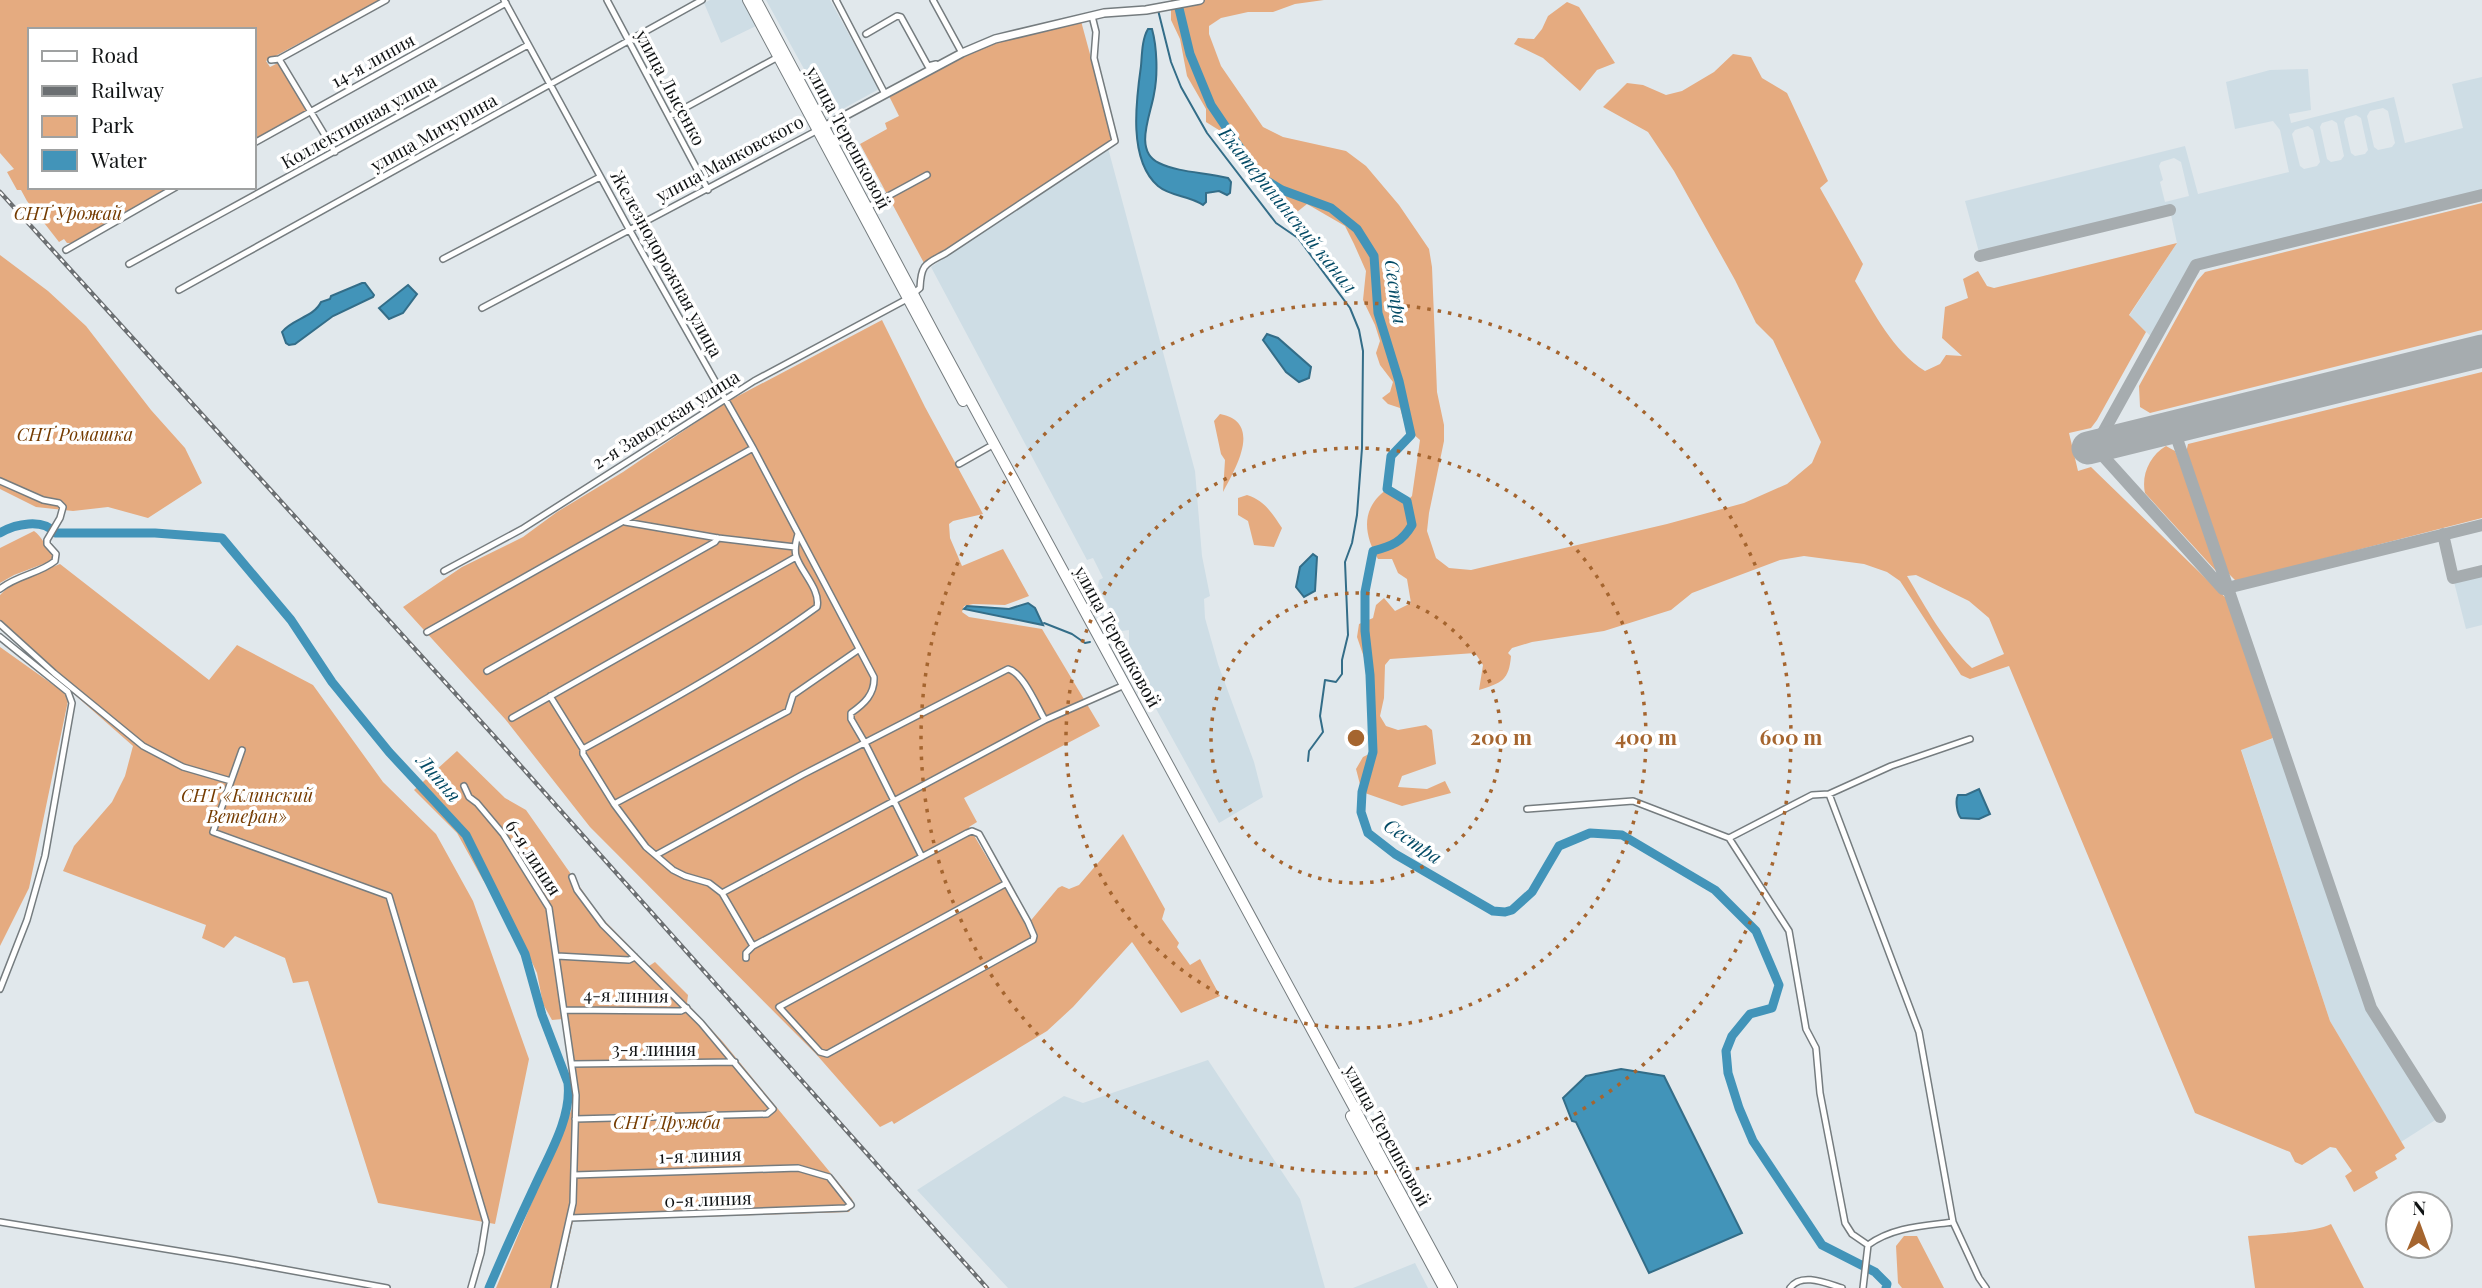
<svg xmlns="http://www.w3.org/2000/svg" width="2482" height="1288" font-family="'Playfair Display',serif">
  <style>
    .built { fill: #cedde5; fill-rule: evenodd }
    .green { fill: #e5ab80; fill-rule: evenodd }
    .water { fill: #4294b9; stroke: #336d88; stroke-width: 2 }
    .lines { fill: none; stroke-linecap: round; stroke-linejoin: round }
    .stream { stroke: #336d88; stroke-width: 2 }
    .river { stroke: #4294b9; stroke-width: 9 }
    .taxiway { stroke: #a6acaf; stroke-width: 12 }
    .runway { stroke: #a6acaf; stroke-width: 33 }
    .street-casing { stroke: #757c7f; stroke-width: 8 }
    .secondary-casing { stroke: #757c7f; stroke-width: 10 }
    .highway-casing { stroke: #757c7f; stroke-width: 12 }
    .street { stroke: #fff; stroke-width: 5 }
    .secondary { stroke: #fff; stroke-width: 7 }
    .highway { stroke: #fff; stroke-width: 10 }
    .rail-casing { stroke: #6b6f72; stroke-width: 4.5 }
    .rail { stroke: #fff; stroke-width: 2; stroke-dasharray: 5; stroke-linecap: butt }
    .ring { fill: none; stroke: #a5652f; stroke-width: 3.5; stroke-dasharray: 3.5 7 }
    .labels { text-anchor: middle; stroke-width: 7; stroke-linejoin: round; paint-order: stroke }
    .street-label { font-size: 18px; fill: #101314; stroke: #fff }
    .park-label { font-size: 18px; font-style: italic; fill: #743b00; stroke: #fff }
    .water-label { font-size: 19px; font-style: italic; fill: #034a65; stroke: #fff }
    .centre { fill: #a5652f; stroke: #fff; stroke-width: 3.5 }
    .ring-label { font-size: 21px; text-anchor: middle; font-weight: bold; fill: #a5652f; stroke: #fff; stroke-width: 7; stroke-linejoin: round; paint-order: stroke }
  </style>
  <rect width="100%" height="100%" fill="#e1e8ec"/>
  <path class="built" d="M710,0H743L756,26L721,43L704,3Z
    M766,0H830L879,89L830,116Z
    M2308,69L2311,110L2289,114L2291,123L2394,97L2405,143L2463,128L2452,84L2482,77V195L2197,265L2155,340L2129,316L2177,243L2170,210L1980,256L1965,201L2185,146L2198,194L2289,172L2280,130L2273,121L2235,129L2226,82L2270,70ZM2383,108L2388,111L2395,143L2392,147L2378,150L2374,147L2367,116L2370,111ZM2356,115L2361,118L2368,150L2365,154L2355,156L2351,153L2344,122L2346,118ZM2332,120L2337,123L2344,156L2341,160L2331,162L2327,159L2320,127L2322,123ZM2308,126L2313,130L2320,162L2317,166L2304,169L2300,166L2292,134L2295,130ZM2174,158L2181,162L2189,196L2165,202L2160,182L2163,180L2159,166L2161,162Z
    M1108,148L1195,471L1202,556L1210,596L1204,599L1205,618L1218,664L1254,762L1263,797L1219,823L1133,667L1135,659L1126,648L1129,646V630L1115,632L1113,627L1116,621L1098,586L1099,580L1103,578L1093,558L1087,560L931,267Z
    M2482,571V625L2466,629L2453,578Z
    M2278,737L2371,1008L2440,1117L2401,1142L2330,1021L2241,749Z
    M1208,1060L1300,1199L1325,1288H1008L917,1190L1064,1096L1083,1103Z
    M1415,1263L1428,1288H1353Z"/>
  <path class="green" d="M0,0H380L266,61L270,67L278,63L308,111L254,142V30H30V187H172L73,243H67L64,239L59,242L27,201L21,190H17L7,172L14,169L0,153Z
    M1324,0L1295,4L1273,12H1248L1221,18L1209,26V34L1221,66L1263,127L1283,137L1346,151L1366,166L1399,205L1429,249L1432,267L1437,392L1444,425V441L1429,513L1427,531L1436,558L1449,568L1471,570L1667,524L1744,503L1787,484L1812,463L1821,442L1773,340L1756,323L1735,280L1674,171L1648,132L1603,107L1627,83L1643,85L1666,95L1682,91L1714,72L1733,54L1751,57L1762,78L1787,93L1828,181L1820,188L1863,264L1855,281C1875,314 1892,350 1925,371L1940,364L1946,355L1962,356L1942,338L1945,307L1968,298L1963,279L1978,271L1987,286L1994,288L2177,243L2129,315L2146,332L2097,420L2091,428L2069,433L2078,471L2091,467L2227,599L2273,738L2241,750L2330,1021L2405,1148L2395,1155L2397,1159L2375,1172L2378,1178L2354,1192L2345,1176L2352,1171L2336,1148L2330,1147L2302,1165L2295,1162L2290,1152L2195,1113L2009,666L1970,679L1961,675L1900,581L1887,572L1864,564L1804,556L1780,560L1692,593L1671,610L1604,631L1532,642L1512,648L1508,653L1511,656C1509,680 1502,683 1479,690L1483,665L1475,653L1390,659L1385,665L1384,698L1380,716L1386,726L1398,730L1426,725L1432,730L1436,764L1402,776L1398,787L1427,789L1445,781L1451,793L1402,806L1362,792L1356,769L1363,757L1373,752L1370,675L1357,637L1359,624L1373,618L1376,605L1384,598L1395,611L1411,603L1407,579L1398,573L1392,559H1378C1363,533 1361,508 1387,489L1407,501L1412,496L1420,440L1406,428L1400,408L1388,404L1382,398L1390,392L1393,382L1380,365L1376,353L1380,341L1375,325L1363,300L1366,271L1354,244L1345,226L1307,204L1297,212L1256,181L1222,132L1206,122V109L1187,76L1180,39L1171,20V0ZM1916,575L1969,601L1989,618L2004,654L1972,668C1945,643 1926,608 1907,576Z
    M1567,2L1579,7L1615,63L1597,70L1580,91L1543,58L1514,44L1518,38L1534,39L1542,29L1548,16Z
    M1081,21L1113,139L1034,193L924,263L860,144L887,129L885,123L899,116L889,96L960,58L997,43Z
    M2482,203V330L2150,413L2140,407L2139,386L2197,281L2205,272Z
    M0,255L48,291L86,326L151,410L185,448L202,483L148,518L108,507L73,511L36,507L0,489Z
    M882,320L925,407L983,514L953,521L949,524L950,538L962,566L1003,549L1029,596L1005,605L973,604L964,606L962,612L969,617L1042,629L1100,726L964,798L977,822L969,827L1027,925L1058,888L1062,886L1069,889L1079,885L1123,834L1165,909L1162,919L1179,943L1177,947L1190,965L1200,959L1220,996L1181,1013L1132,942L1073,1007L1047,1031L894,1124L892,1121L880,1127L816,1054L590,827L505,719L403,607L462,567L523,537L557,512L623,472L723,404Z
    M2482,372V518L2240,580H2235L2228,573L2186,453L2188,444Z
    M1220,414C1263,422 1236,468 1223,492L1225,460L1221,454L1214,421Z
    M2166,446L2175,451L2177,456L2217,568V572L2145,493C2141,475 2150,455 2166,446Z
    M1247,495C1265,501 1271,512 1282,528L1274,547L1254,545L1248,521L1238,515V498Z
    M34,531C42,536 46,548 53,555L51,561L14,575L0,583V548Z
    M60,564L209,680L237,645L313,685L383,782L436,834L473,901L529,1059L495,1224L378,1203L308,981L293,983L285,958L235,936L224,948L202,938L206,925L63,871L74,846L112,802L125,776L133,746L0,629V595L12,583Z
    M0,647L69,696L29,888L0,946Z
    M457,751L505,798L526,810L601,917L649,966L655,962L688,995L687,1003L723,1042L852,1199L854,1204L849,1212L573,1221L558,1288H496L568,1116C582,1101 566,1040 563,1019L552,1020L543,1004L537,973L514,924L483,880L457,833L414,790Z
    M2331,1224L2364,1288H2255L2248,1236C2268,1234 2318,1232 2331,1224Z
    M1904,1236H1917L1944,1288H1902L1898,1283L1896,1246Z"/>
  <path class="water" d="M1148,29H1152C1157,47 1158,75 1154,94C1151,114 1133,151 1159,163C1180,173 1205,172 1228,178L1231,182L1230,193L1227,195L1219,191L1206,193V202L1203,205C1189,195 1171,197 1158,186C1128,160 1136,101 1141,66C1142,54 1142,39 1148,29Z
    M362,283H365L374,295L373,297L333,316L295,344L289,345L286,343L282,332C292,319 314,317 321,302L330,299L331,296Z
    M408,285L417,294L403,313L389,319L379,308Z
    M1267,334L1278,338L1311,367L1309,378L1299,382L1286,372L1263,340Z
    M1313,554L1317,557L1315,591L1304,597L1296,587L1300,567Z
    M1028,603L1035,608L1043,625L964,609L967,606L1009,609Z
    M1979,789L1990,814L1979,819L1961,818C1957,814 1955,800 1958,795H1966Z
    M1621,1069L1664,1076L1742,1233L1649,1273L1576,1122L1572,1121L1563,1098L1586,1076Z"/>
  <g class="lines">
    <path class="stream" d="M1158,10L1171,62L1181,87L1207,133L1276,223L1298,238L1350,308L1359,330L1363,351L1362,448L1357,515L1352,543L1345,562L1348,635L1342,660V674L1336,682L1325,680L1320,716L1323,732L1309,751L1308,761
      M1044,623L1072,634L1085,643L1090,642"/>
    <path class="river" d="M1177,0L1190,54L1211,105L1259,176L1282,190L1331,208L1357,229L1374,256L1378,313L1399,381L1411,435L1391,456L1387,489L1407,501L1412,525C1402,542 1392,546 1373,551L1365,592V631L1370,675L1373,752L1362,792L1361,812L1368,833L1395,854L1493,911L1505,912L1512,910L1532,892L1559,846L1590,833L1622,835L1715,890L1756,931L1779,985L1772,1008L1750,1014L1732,1036L1726,1051L1728,1073L1739,1108L1753,1141L1822,1245L1875,1272L1887,1284L1886,1288
      M0,533C15,524 43,518 55,533H155L222,538L291,620L332,682L389,752L466,835L525,954L542,1015L568,1083C572,1119 547,1158 533,1190C518,1222 503,1255 489,1288"/>
    <path class="taxiway" d="M2482,195L2196,265L2095,447L2223,589L2482,525
      M1980,256L2170,210
      M2173,427L2371,1008L2440,1117
      M2443,534L2453,578L2482,571"/>
    <path class="runway" d="M2088,448L2482,351"/>
    <g class="street-casing">
      <path id="street" d="M504,0L629,229L753,448L874,677C875,694 864,704 851,713V719L865,743L922,857
        M607,0L708,190
        M836,0L885,94
        M933,0L962,53
        M866,34L897,16L901,17L928,66L936,64
        M279,59L335,152
        M271,60L279,59L386,0
        M670,116L778,57
        M254,143L506,3
        M868,207L927,175
        M66,250L176,187
        M443,259L600,177
        M129,264L528,45
        M179,290L702,0
        M482,308L818,130
        M959,464L989,447
        M0,481L43,500L59,503L63,507L60,518L47,540V544L56,554L55,561C39,574 17,575 0,589
        M625,522L718,538L795,547
        M444,571L522,529L754,381L907,299L920,288C921,263 926,264 946,253L1115,141L1094,58L1096,32L1092,16
        M0,624L54,673L143,746L183,767L231,781
        M427,632L753,448
        M0,637L68,692L72,703L45,856L27,920L0,989
        M487,671L715,542L718,538
        M550,696L583,749
        M512,718L796,557
        M242,750L213,832L389,896L486,1222L481,1253L471,1288
        M464,786L469,797L477,803L503,834L549,908L576,1095L573,1203L554,1288
        M1829,794L1891,766L1970,739
        M614,804L788,711L793,695L858,650
        M1527,809L1633,801L1729,838L1812,795L1829,794L1919,1032L1953,1222C1923,1226 1893,1227 1868,1245L1863,1288
        M1729,838L1789,931L1806,1029L1816,1048L1820,1093L1845,1223L1852,1234L1868,1245
        M656,855L802,775L1008,669C1023,672 1037,707 1045,720
        M572,877L577,890L603,925L701,1023L773,1109L767,1114L575,1119
        M722,893L1045,720L1120,687
        M753,946L722,893L709,883L685,876L673,870L646,847L614,804L583,754V749C663,705 743,661 817,607C821,590 801,572 796,556C794,548 796,541 798,534
        M557,956L629,960L635,957
        M746,958V953L753,946L967,833L972,831L979,834L1028,922L1034,936L1033,940L827,1054L820,1052L779,1007L1005,884
        M564,1010L681,1011L687,1008
        M572,1064L735,1062
        M570,1218L846,1208L851,1205L829,1177L798,1168L574,1175
        M0,1222L233,1260L387,1288
        M1953,1222L1979,1278L1986,1288
        M1790,1288C1801,1272 1826,1283 1842,1288"/>
    </g>
    <g class="secondary-casing">
      <path id="secondary" d="M820,129L962,53L995,39L1104,13L1146,10L1200,0"/>
    </g>
    <g class="highway-casing">
      <path id="highway" d="M748,0L963,401
        M756,0L935,335L1452,1288
        M1351,1116L1444,1288"/>
    </g>
    <use href="#street" class="street"/>
    <use href="#secondary" class="secondary"/>
    <use href="#highway" class="highway"/>
    <g class="rail-casing">
      <path id="rail" d="M0,192L494,736L987,1288"/>
    </g>
    <use href="#rail" class="rail"/>
  </g>
  <g class="ring">
    <circle cx="1356" cy="738" r="145"/>
    <circle cx="1356" cy="738" r="290"/>
    <circle cx="1356" cy="738" r="435"/>
  </g>
  <g class="labels">
    <g class="street-label">
      <text transform="translate(373 61) rotate(-29)" y="6">14-я линия</text>
      <text transform="translate(670 88) rotate(62)" y="6">улица Лысенко</text>
      <text transform="translate(359 122) rotate(-29)" y="6">Коллективная улица</text>
      <text transform="translate(434 133) rotate(-29)" y="6">улица Мичурина</text>
      <text transform="translate(848 138) rotate(62)" y="6">улица Терешковой</text>
      <text transform="translate(730 159) rotate(-28)" y="6">улица Маяковского</text>
      <text transform="translate(666 264) rotate(61)" y="6">Железнодорожная улица</text>
      <text transform="translate(666 420) rotate(-32)" y="6">2-я Заводская улица</text>
      <text transform="translate(1117 637) rotate(61)" y="6">улица Терешковой</text>
      <text transform="translate(533 858) rotate(57)" y="6">6-я линия</text>
      <text transform="translate(626 996) rotate(1)" y="6">4-я линия</text>
      <text x="654" y="1056">3-я линия</text>
      <text transform="translate(1387 1136) rotate(61)" y="6">улица Терешковой</text>
      <text transform="translate(700 1156) rotate(-2)" y="6">1-я линия</text>
      <text transform="translate(708 1200) rotate(-2)" y="6">0-я линия</text>
    </g>
    <g class="park-label">
      <text x="68" y="220">СНТ Урожай</text>
      <text x="75" y="441">СНТ Ромашка</text>
      <text x="247" y="802">СНТ «Клинский<tspan x="247" dy="21">Ветеран»</tspan></text>
      <text x="667" y="1129">СНТ Дружба</text>
    </g>
    <g class="water-label">
      <text transform="translate(1288 210) rotate(51)" y="7">Екатерининский канал</text>
      <text transform="translate(1396 292) rotate(82)" y="7">Сестра</text>
      <text transform="translate(439 778) rotate(49)" y="7">Липня</text>
      <text transform="translate(1413 841) rotate(34)" y="7">Сестра</text>
    </g>
  </g>
  <circle cx="1356" cy="738" r="10" class="centre"/>
  <g class="ring-label">
    <text x="1501" y="745">200 m</text>
    <text x="1646" y="745">400 m</text>
    <text x="1791" y="745">600 m</text>
  </g>
  <rect x="28" y="28" width="228" height="161" fill="#ffffff" stroke="#9fa1a1" stroke-width="2"/>
  <rect x="42" y="51" width="35" height="10" fill="#ffffff" stroke="#9fa1a1" stroke-width="2"/>
  <text x="91" y="63" font-size="21" fill="#101314">Road</text>
  <rect x="42" y="86" width="35" height="10" fill="#6b6f72" stroke="#9fa1a1" stroke-width="2"/>
  <text x="91" y="98" font-size="21" fill="#101314">Railway</text>
  <rect x="42" y="116" width="35" height="21" fill="#e5ab80" stroke="#9fa1a1" stroke-width="2"/>
  <text x="91" y="133" font-size="21" fill="#101314">Park</text>
  <rect x="42" y="150" width="35" height="21" fill="#4294b9" stroke="#9fa1a1" stroke-width="2"/>
  <text x="91" y="168" font-size="21" fill="#101314">Water</text>
  <g transform="translate(2419 1225) rotate(1)"><circle r="33" fill="#ffffff" stroke="#9fa1a1" stroke-width="2"/>
  <path d="M0-5L12 26L0 18L-12 26Z" fill="#a5652f"/>
  <text y="-10" font-size="19" font-weight="bold" text-anchor="middle" fill="#101314">N</text>
  </g>
</svg>
